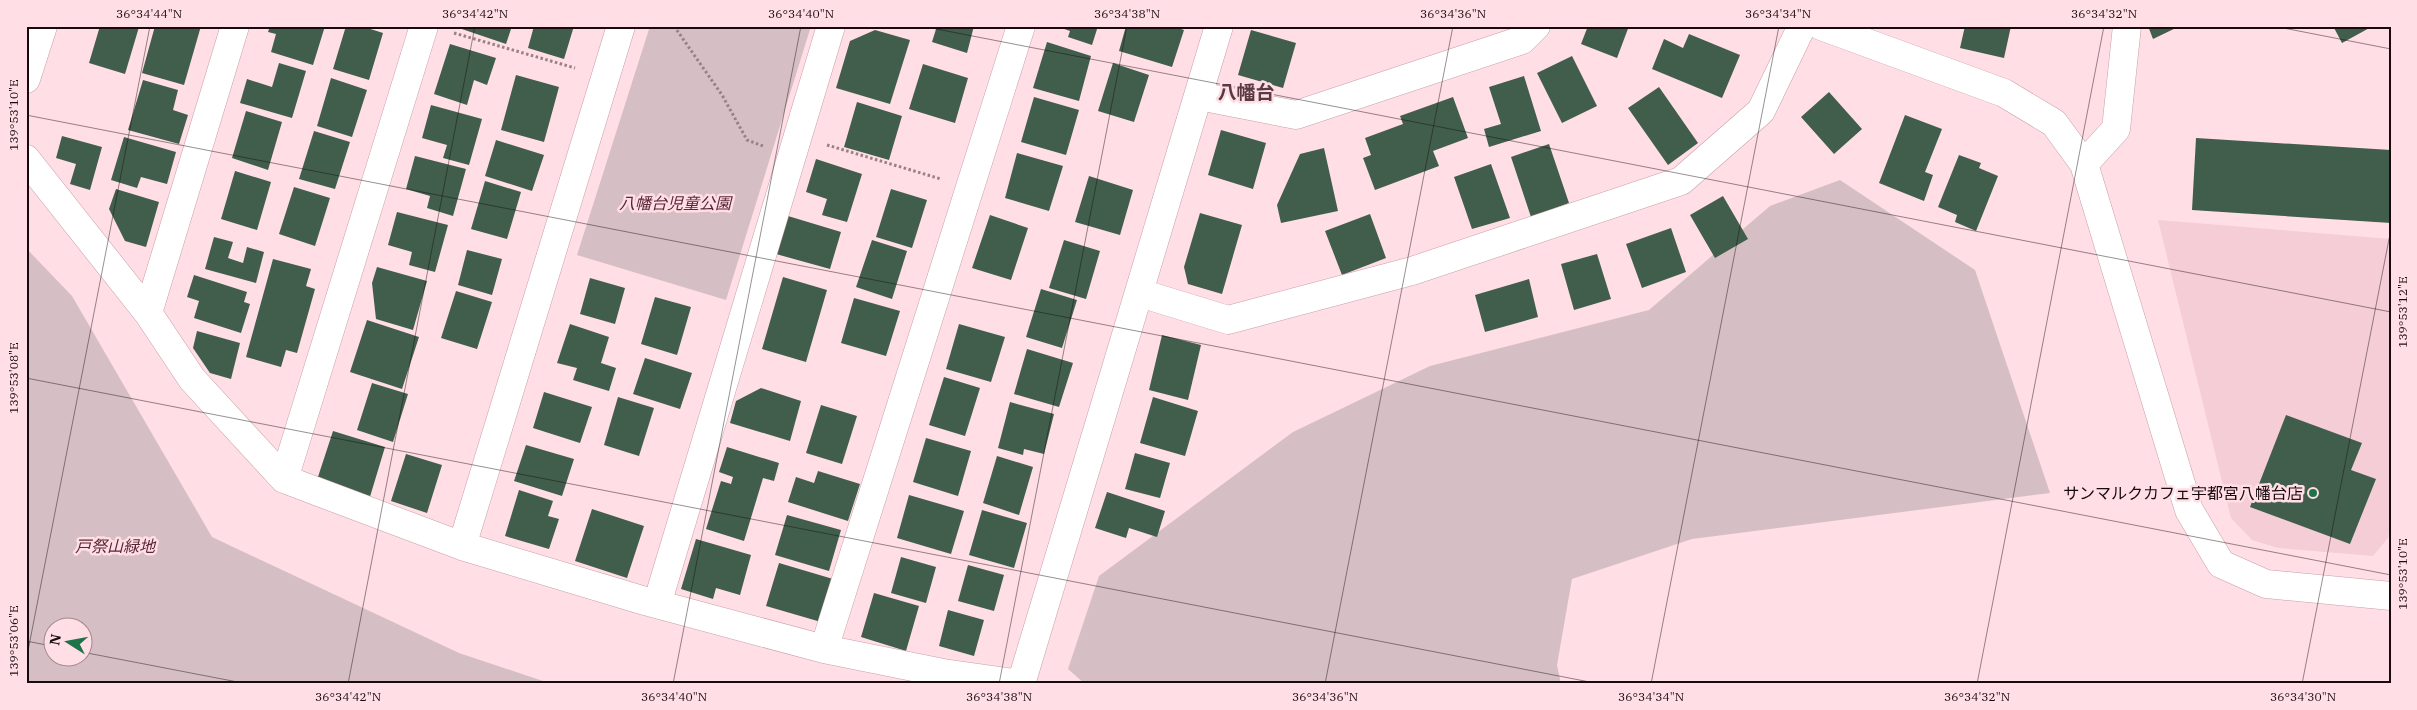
<svg xmlns="http://www.w3.org/2000/svg" width="2417" height="710" font-family="'IBM Plex Serif','Noto Sans JP',serif">
  <style>
    .built { fill: #f4cdd6 }
    .green { fill: #d6bfc4; fill-rule: evenodd }
    .building { fill: #405e4b }
    .lines { fill: none; stroke-linecap: round; stroke-linejoin: round }
    .street-casing { stroke: #c7a0a9; stroke-width: 29 }
    .path { stroke: #988086; stroke-width: 3; stroke-dasharray: 2.5 2.5; stroke-linecap: butt }
    .street { stroke: #fff; stroke-width: 28 }
    .ticks { fill: none; stroke: #180b0f; stroke-width: 1; stroke-opacity: 0.45 }
    .poi-dot { fill: #1d7448; stroke: #ffdee5; stroke-width: 2 }
    .labels { text-anchor: middle; stroke-width: 5; stroke-linejoin: round; paint-order: stroke }
    .park-label { font-size: 16px; font-style: italic; fill: #582735; stroke: #ffdee5 }
    .poi-label { font-size: 16px; fill: #180b0f; stroke: #ffdee5; text-anchor: end }
    .quarter-label { font-size: 19px; font-weight: bold; fill: #5a3a42; stroke: #ffdee5 }
    .neatline { fill: none; stroke: #180b0f; stroke-width: 2 }
    .ticks-label { font-size: 12px; text-anchor: middle; fill: #180b0f }
  </style>
  <rect width="100%" height="100%" fill="#ffdee5"/>
  <path class="built" d="M2158,220L2391,239V522L2388,538L2373,556L2278,548L2252,540L2231,518Z"/>
  <path class="green" d="M650,26H811L726,300L577,255Z
    M1840,180L1975,270L2050,493L1692,539L1572,579L1557,665L1561,684H1085L1068,669L1099,576L1293,432L1430,366L1649,310L1770,206Z
    M26,248L72,296L212,537L459,653L552,684H26ZM52,628H82V658H52Z"/>
  <path class="building" d="M100,26L139,27L125,74L89,63Z
    M155,26H201L184,85L142,73Z
    M270,26H325L313,65L271,52L276,34L268,32Z
    M346,26H361L383,33L369,80L333,69Z
    M453,26H512L506,44Z
    M534,26H574L564,59L528,48Z
    M937,26H974L967,53L932,42Z
    M1056,26H1098L1092,45L1068,37L1070,31Z
    M1126,26H1172L1184,30L1172,67L1119,51Z
    M1588,26H1629L1617,58L1581,44Z
    M1965,26H2011L2004,58L1960,48Z
    M2148,26H2180L2153,39Z
    M2333,26H2373L2342,43Z
    M875,30L910,40L890,104L836,88L850,41Z
    M1251,30L1296,43L1283,88L1238,75Z
    M1689,34L1740,55L1722,98L1652,69L1664,39L1683,48Z
    M1047,42L1091,56L1079,101L1033,88Z
    M450,44L496,58L487,85L474,80L467,105L434,94Z
    M1572,56L1597,106L1562,123L1537,73Z
    M279,63L306,71L292,118L240,103L247,79L272,87Z
    M1113,63L1149,75L1134,122L1098,111Z
    M923,64L968,78L955,123L909,109Z
    M516,75L559,87L544,142L501,130Z
    M1524,76L1541,131L1489,147L1484,129L1501,124L1489,87Z
    M331,78L367,90L352,137L317,126Z
    M143,80L178,90L173,110L188,115L179,144L128,130Z
    M1659,87L1698,143L1668,165L1628,108Z
    M1829,92L1862,129L1834,154L1801,117Z
    M1034,97L1079,110L1066,155L1021,142Z
    M1453,97L1468,138L1433,151L1439,166L1375,190L1363,158L1371,155L1365,138L1403,124L1400,116Z
    M857,102L902,116L889,160L844,147Z
    M431,105L482,119L469,165L443,158L447,145L422,138Z
    M246,111L282,122L268,170L232,158Z
    M1905,115L1942,129L1925,172L1933,175L1924,201L1879,183Z
    M1221,130L1266,143L1253,189L1208,175Z
    M314,131L350,142L335,189L299,179Z
    M62,136L102,147L90,190L70,184L76,164L56,158Z
    M124,137L176,152L167,184L141,177L137,188L111,180Z
    M2196,138L2391,150V223L2192,210Z
    M496,140L544,155L532,191L485,176Z
    M1549,144L1569,203L1531,217L1511,157Z
    M1324,148L1338,211L1281,223L1277,205L1300,154Z
    M1017,153L1063,166L1049,211L1005,198Z
    M1959,155L1981,163L1979,168L1998,176L1976,231L1955,222L1957,215L1938,207Z
    M415,156L466,169L453,216L427,208L430,196L406,189Z
    M816,159L862,174L847,222L822,215L827,199L806,192Z
    M1491,164L1510,218L1472,229L1454,177Z
    M235,171L271,182L257,230L221,219Z
    M1089,176L1133,190L1120,235L1075,222Z
    M485,181L521,192L507,239L471,229Z
    M294,187L330,198L315,246L279,234Z
    M116,189L159,202L146,247L125,241L109,209Z
    M891,189L927,200L912,248L876,237Z
    M1723,196L1748,239L1715,258L1690,215Z
    M397,212L448,225L435,272L409,265L412,252L388,245Z
    M1200,213L1242,225L1222,294L1188,284L1184,267Z
    M1370,214L1386,258L1342,275L1325,231Z
    M990,215L1028,228L1011,280L972,268Z
    M788,216L841,232L830,269L776,254Z
    M1671,228L1686,272L1642,288L1626,244Z
    M214,237L233,242L228,258L243,263L247,247L264,252L256,283L205,269Z
    M872,240L907,251L892,299L856,287Z
    M1064,240L1100,251L1086,299L1049,288Z
    M467,250L502,259L492,295L458,285Z
    M1597,254L1611,299L1574,310L1561,264Z
    M273,259L311,269L306,286L315,289L297,353L286,350L281,367L246,357Z
    M377,267L427,281L413,330L376,319L372,283Z
    M194,275L247,292L244,302L250,304L241,333L194,318L199,301L187,297Z
    M783,277L827,290L806,362L762,349Z
    M590,278L625,288L615,324L580,314Z
    M1529,279L1538,317L1485,332L1475,295Z
    M1041,289L1077,300L1062,348L1026,337Z
    M456,291L492,302L477,349L441,338Z
    M655,297L691,307L677,355L641,344Z
    M854,298L900,311L886,356L841,343Z
    M367,320L419,337L402,389L350,372Z
    M570,324L609,337L601,363L616,368L609,391L573,380L577,368L557,363Z
    M959,324L1005,337L991,382L946,369Z
    M197,331L240,343L231,379L210,373L193,348Z
    M1162,335L1201,345L1188,400L1149,390Z
    M1027,349L1073,363L1059,407L1014,394Z
    M645,358L692,373L680,409L633,394Z
    M944,377L980,388L965,436L929,425Z
    M372,383L408,394L393,442L357,430Z
    M761,388L801,401L790,441L730,423L736,401Z
    M544,392L592,407L580,443L533,428Z
    M618,397L654,408L639,456L604,445Z
    M1153,397L1198,411L1185,456L1140,443Z
    M1010,402L1054,414L1044,454L1024,449L1023,455L998,448Z
    M821,405L857,416L842,464L806,453Z
    M2286,415L2362,443L2351,470L2376,479L2350,544L2250,507Z
    M333,431L385,447L369,500L316,483Z
    M926,438L971,451L958,496L913,482Z
    M526,445L574,459L562,496L514,481Z
    M727,447L779,463L774,481L763,478L744,541L706,529L721,481L731,484L733,477L719,472Z
    M1135,453L1170,463L1160,498L1125,489Z
    M406,454L442,465L427,513L391,501Z
    M997,456L1033,467L1019,515L983,503Z
    M818,471L860,484L848,521L788,502L796,477L814,483Z
    M519,490L553,501L548,516L559,519L549,549L505,536Z
    M1107,492L1165,511L1157,537L1129,528L1126,538L1095,528Z
    M909,495L964,511L951,554L897,538Z
    M592,509L644,526L627,578L575,561Z
    M982,510L1027,523L1014,568L969,555Z
    M787,515L841,530L829,571L775,555Z
    M696,539L751,555L740,595L716,588L713,599L681,589Z
    M901,557L936,567L926,603L891,593Z
    M779,563L833,579L821,622L766,606Z
    M968,565L1004,575L994,611L958,601Z
    M874,593L919,606L906,651L861,637Z
    M948,610L984,620L974,656L939,646Z"/>
  <g class="lines">
    <g class="street-casing">
      <path id="street" d="M1821,26L2004,93L2054,123L2084,164L2189,510L2221,564L2266,584L2391,596
        M26,79L43,26
        M1199,96L1296,115L1522,40L1536,26
        M26,159L148,313L192,379L284,479L462,546L645,601L824,649L943,673L1021,684
        M2084,164L2116,129L2127,26
        M1140,293L1228,320L1412,271L1681,181L1761,111L1802,26
        M148,313L235,26
        M284,479L424,26
        M462,546L621,26
        M657,604L831,26
        M824,649L1021,26
        M1021,684L1219,26"/>
    </g>
    <path class="path" d="M674,26L722,95L747,140L763,146
      M454,33L575,68
      M827,145L941,179"/>
    <use href="#street" class="street"/>
  </g>
  <path class="ticks" d="M921,26L2391,312M2273,26L2391,49M26,115L2391,575M26,378L1600,684M26,641L52,646M82,652L248,684M26,661L150,26M348,684L475,26M673,684L801,26M999,684L1127,26M1325,684L1453,26M1651,684L1779,26M1977,684L2104,26M2302,684L2391,229"/>
  <circle class="poi-dot" cx="2313" cy="493" r="5"/>
  <g class="labels">
    <g class="park-label">
      <text x="675" y="209">八幡台児童公園</text>
      <text x="115" y="552">戸祭山緑地</text>
    </g>
    <g class="poi-label">
      <text x="2303" y="499">サンマルクカフェ宇都宮八幡台店</text>
    </g>
    <g class="quarter-label">
      <text x="1246" y="99">八幡台</text>
    </g>
  </g>
  <rect width="2417" height="710" fill="none" stroke="#ffdee5" stroke-width="55"/>
  <g transform="translate(68 642) rotate(281)"><circle r="24" fill="#ffdee5" stroke="#a38a8f"/>
  <path d="M0-4L9 19L0 12L-9 19Z" fill="#1d7448"/>
  <text y="-8" font-size="14" font-weight="bold" text-anchor="middle" fill="#180b0f">N</text>
  </g>
  <rect x="28" y="28" width="2362" height="654" class="neatline"/>
  <g class="ticks-label">
    <text x="149" y="18">36°34'44"N</text>
    <text x="475" y="18">36°34'42"N</text>
    <text x="801" y="18">36°34'40"N</text>
    <text x="1127" y="18">36°34'38"N</text>
    <text x="1453" y="18">36°34'36"N</text>
    <text x="1778" y="18">36°34'34"N</text>
    <text x="2104" y="18">36°34'32"N</text>
    <text transform="translate(14 115) rotate(-90)" y="4">139°53'10"E</text>
    <text transform="translate(2403 312) rotate(-90)" y="4">139°53'12"E</text>
    <text transform="translate(14 378) rotate(-90)" y="4">139°53'08"E</text>
    <text transform="translate(2403 574) rotate(-90)" y="4">139°53'10"E</text>
    <text transform="translate(14 641) rotate(-90)" y="4">139°53'06"E</text>
    <text x="348" y="701">36°34'42"N</text>
    <text x="674" y="701">36°34'40"N</text>
    <text x="999" y="701">36°34'38"N</text>
    <text x="1325" y="701">36°34'36"N</text>
    <text x="1651" y="701">36°34'34"N</text>
    <text x="1977" y="701">36°34'32"N</text>
    <text x="2303" y="701">36°34'30"N</text>
  </g>
</svg>
